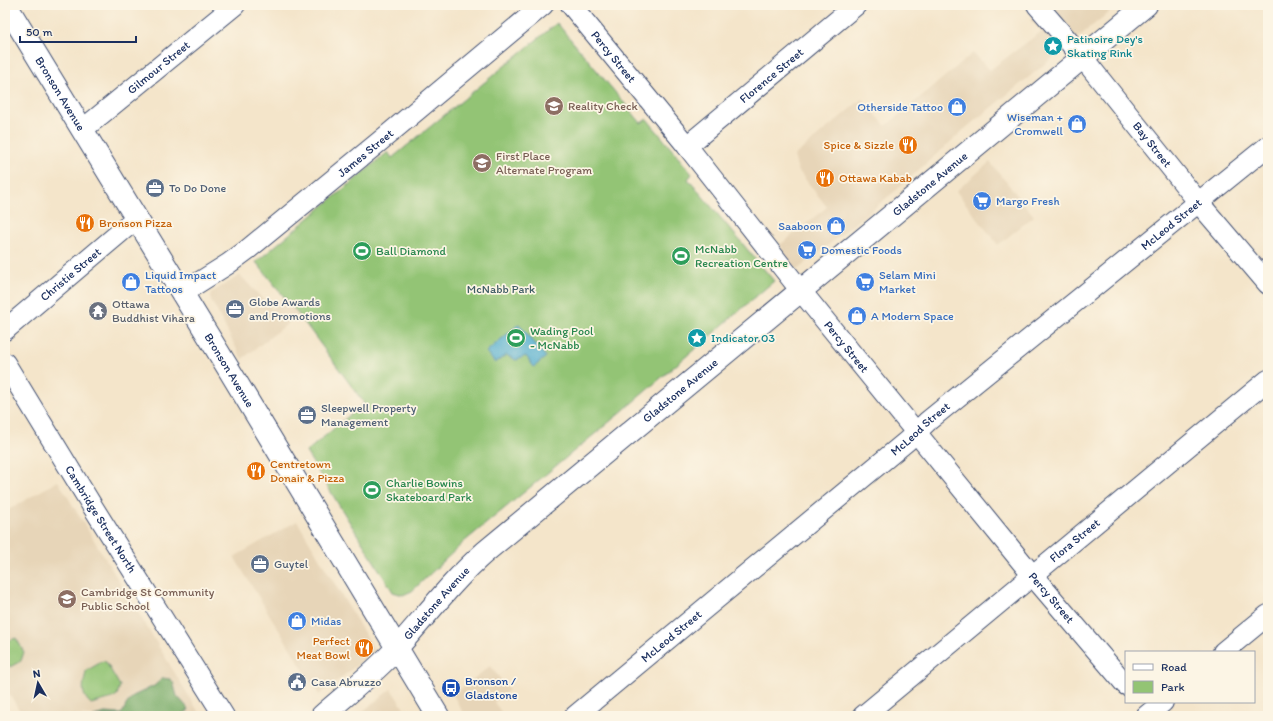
<svg xmlns="http://www.w3.org/2000/svg" width="1273" height="721" font-family="Itim,sans-serif">
  <style>
    .built { fill: #e7d5b8 }
    .green { fill: #93c474; stroke: #577a69 }
    .forest { fill: #76aa66; stroke: #486c62 }
    .water { fill: #52afd0; stroke: #366f97 }
    .lines { fill: none; stroke-linecap: round; stroke-linejoin: round }
    .minor-casing { stroke: #3c4a6e; stroke-width: 22 }
    .major-casing { stroke: #3c4a6e; stroke-width: 24 }
    .minor { stroke: #fff; stroke-width: 20 }
    .major { stroke: #fff; stroke-width: 22 }
    .labels { text-anchor: middle; stroke-width: 3.5; stroke-linejoin: round; paint-order: stroke }
    .culture-label { font-size: 12px; fill: #0d838f; stroke: #fcf5e5; text-anchor: start }
    .street-label { font-size: 12px; fill: #1b2f5e; stroke: #fcf5e5 }
    .education-label { font-size: 12px; fill: #785e54; stroke: #fcf5e5; text-anchor: start }
    .shop-label { font-size: 12px; fill: #366cbe; stroke: #fcf5e5; text-anchor: start }
    .food-label { font-size: 12px; fill: #c56008; stroke: #fcf5e5; text-anchor: start }
    .service-label { font-size: 12px; fill: #4e5e75; stroke: #fcf5e5; text-anchor: start }
    .leisure-label { font-size: 12px; fill: #27864d; stroke: #fcf5e5; text-anchor: start }
    .park-label { font-size: 12px; fill: #3f5c65; stroke: #fcf5e5 }
    .worship-label { font-size: 12px; fill: #5b616d; stroke: #fcf5e5; text-anchor: start }
    .transit-label { font-size: 12px; fill: #164399; stroke: #fcf5e5; text-anchor: start }
  </style>
  <rect width="100%" height="100%" fill="#fcf5e5"/>
  <filter id="ink" filterUnits="userSpaceOnUse"><feTurbulence type="fractalNoise" baseFrequency=".025" numOctaves="2"/><feDisplacementMap in="SourceGraphic" scale="8" xChannelSelector="R" yChannelSelector="G"/><feConvolveMatrix kernelMatrix="1 2 1 2 8 2 1 2 1" color-interpolation-filters="sRGB"/></filter>
  <filter id="wash" filterUnits="userSpaceOnUse"><feTurbulence type="fractalNoise" baseFrequency=".012" numOctaves="4" result="noise"/><feDisplacementMap in="SourceGraphic" scale="16" xChannelSelector="R" yChannelSelector="G"/><feGaussianBlur stdDeviation="0.9" result="paint"/><feColorMatrix in="noise" values="0 0 0 0 0 0 0 0 0 0 0 0 0 0 0 0 0 1.4 0 .05"/><feComposite in="paint" operator="in"/></filter>
  <g filter="url(#wash)">
    <rect width="100%" height="100%" fill="#f4e5ca"/>
    <path class="built" d="M1049,5H1118L967,127L894,192L797,270L780,245L827,207L798,170L794,156L862,99L886,126L973,53L990,70L1042,31L1030,20Z
      M990,162L1034,216L998,245L956,191Z
      M240,275L272,309L286,299L299,315L242,359L210,298L211,293Z
      M58,481L201,716H23L5,687V512Z
      M297,521L375,651L319,695L234,557Z
      M490,666L509,690L494,702L504,716H465L453,695Z
      M391,689L409,716H357Z"/>
    <path class="green" d="M557,23L641,123L647,119L692,174L688,179L774,281L619,414L465,541L412,591L403,595L393,592L306,452L364,403L299,315L256,262L388,152L392,158Z
      M16,638L24,652L21,661L10,667L5,658V642Z
      M103,661L106,662L120,686L117,695L113,698L91,704C79,693 84,684 86,671Z"/>
    <path class="forest" d="M163,678L170,679L173,682L177,696L187,707L188,711L179,716H93L105,713L120,714L123,712L126,705L133,696L154,686Z"/>
    <path class="water" d="M519,324L546,357L534,367L526,356L516,360L506,355L495,363L486,352Z"/>
  </g>
  <g filter="url(#ink)">
    <g class="lines">
      <g class="minor-casing">
        <g id="minor">
          <path id="s1" d="M571,5L687,146L801,291L1033,576L1126,685"/>
          <path id="s2" d="M1037,5L1083,58L1199,203L1268,284"/>
          <path id="s3" d="M82,130L235,5"/>
          <path id="s4" d="M687,146L856,5"/>
          <path id="s5" d="M182,293L228,264L247,250L379,142L543,5"/>
          <path id="s6" d="M5,330L136,219"/>
          <path id="s7" d="M5,363L91,504L224,716"/>
          <path d="M1223,652L1268,615"/>
          <path id="s8" d="M575,716L907,441L928,421L1268,146"/>
          <path id="s9" d="M863,716L1268,380"/>
          <path d="M1146,716L1163,702"/>
        </g>
      </g>
      <g class="major-casing">
        <g id="major">
          <path id="s10" d="M6,5L228,368L438,716"/>
          <path id="s11" d="M322,716C347,694 374,673 396,649C426,616 452,581 485,552L1146,5"/>
        </g>
      </g>
      <use href="#minor" class="minor"/>
      <use href="#major" class="major"/>
    </g>
  </g>
  <defs>
    <g id="sight-disc" transform="scale(1)"><circle r="9.5" fill="#0f9aa8" stroke="#fcf5e5"/><path d="M0-6L1.8-2.2L6-1.7L2.9 1.2L3.7 5.4L0 3.3L-3.7 5.4L-2.9 1.2L-6-1.7L-1.8-2.2Z" fill="#fff"/></g>
    <g id="school-disc" transform="scale(1)"><circle r="9.5" fill="#8d6e63" stroke="#fcf5e5"/><path d="M0-5L7-2L0 1L-7-2ZM-4 1L0 2.5L4 1V4Q0 6-4 4Z" fill="#fff"/></g>
    <g id="shop-disc" transform="scale(1)"><circle r="9.5" fill="#3f7fe0" stroke="#fcf5e5"/><path d="M-5-2.5h2.3a2.7 3.5 0 0 1 5.4 0H5L5.5 6h-11ZM-1.5-2.5h3a1.5 2.3 0 0 0-3 0Z" fill="#fff"/></g>
    <g id="restaurant-disc" transform="scale(1)"><circle r="9.5" fill="#e8710a" stroke="#fcf5e5"/><path d="M-5-6h1v4h1v-4h1v4h1v-4h1v5L-1.5 .5V6h-2V.5L-5-1ZM5-6V6H3V1.5H1.5Q1.5-4 5-6Z" fill="#fff"/></g>
    <g id="office-disc" transform="scale(1)"><circle r="9.5" fill="#5c6f8a" stroke="#fcf5e5"/><path d="M-6-3h4V-5.5h4V-3h4V5H-6ZM-1-4.5V-3h2v-1.5ZM-6 0V1H6V0Z" fill="#fff"/></g>
    <g id="supermarket-disc" transform="scale(1)"><circle r="9.5" fill="#3f7fe0" stroke="#fcf5e5"/><path d="M-6-5.5h2.5l.6 2H6L4.5 2H-2.5L-4.4-4H-6ZM-1.5 3.2a1.3 1.3 0 1 0 .1 0ZM3 3.2a1.3 1.3 0 1 0 .1 0Z" fill="#fff"/></g>
    <g id="stadium-disc" transform="scale(1)"><circle r="9.5" fill="#2e9e5b" stroke="#fcf5e5"/><path d="M0-5a6.5 5 0 1 0 0 10a6.5 5 0 1 0 0-10ZM-3.5-1.8h7v3.6h-7Z" fill="#fff"/></g>
    <g id="temple-disc" transform="scale(1)"><circle r="9.5" fill="#6b7280" stroke="#fcf5e5"/><path d="M0-6L5-2H3V0L6.5 2.5H4V6H1.5V3h-3V6H-4V2.5H-6.5L-3 0V-2H-5Z" fill="#fff"/></g>
    <g id="civic-disc" transform="scale(1)"><circle r="9.5" fill="#5c6f8a" stroke="#fcf5e5"/><path d="M-.6-6.5H3V-4.5H.6V-3L4-1V1h2V6H-6V1h2V-1L-.6-3ZM-1.2 2.5V6h2.4V2.5Z" fill="#fff"/></g>
    <g id="bus-disc" transform="scale(1)"><circle r="9.5" fill="#1a4fb4" stroke="#fcf5e5"/><path d="M-5-6H5V4H4V6H2V4H-2V6H-4V4H-5ZM-3.5-4V0h7V-4ZM-3.5 1.2v1.5H-2V1.2ZM2 1.2v1.5H3.5V1.2Z" fill="#fff"/></g>
  </defs>
  <g fill-rule="evenodd">
    <use href="#sight-disc" x="1053" y="46"/>
    <use href="#school-disc" x="554" y="106"/>
    <use href="#shop-disc" x="957" y="107"/>
    <use href="#shop-disc" x="1077" y="124"/>
    <use href="#restaurant-disc" x="908" y="145"/>
    <use href="#school-disc" x="482" y="163"/>
    <use href="#restaurant-disc" x="825" y="178"/>
    <use href="#office-disc" x="155" y="188"/>
    <use href="#supermarket-disc" x="982" y="201"/>
    <use href="#restaurant-disc" x="85" y="223"/>
    <use href="#shop-disc" x="836" y="226"/>
    <use href="#supermarket-disc" x="807" y="250"/>
    <use href="#stadium-disc" x="362" y="251"/>
    <use href="#stadium-disc" x="681" y="256"/>
    <use href="#shop-disc" x="131" y="282"/>
    <use href="#supermarket-disc" x="865" y="282"/>
    <use href="#office-disc" x="235" y="309"/>
    <use href="#temple-disc" x="98" y="311"/>
    <use href="#shop-disc" x="857" y="316"/>
    <use href="#stadium-disc" x="516" y="338"/>
    <use href="#sight-disc" x="697" y="338"/>
    <use href="#office-disc" x="307" y="415"/>
    <use href="#restaurant-disc" x="256" y="471"/>
    <use href="#stadium-disc" x="372" y="490"/>
    <use href="#office-disc" x="260" y="564"/>
    <use href="#school-disc" x="67" y="599"/>
    <use href="#shop-disc" x="297" y="621"/>
    <use href="#restaurant-disc" x="364" y="648"/>
    <use href="#civic-disc" x="297" y="682"/>
    <use href="#bus-disc" x="451" y="688"/>
  </g>
  <g class="labels">
    <g class="culture-label">
      <text x="1067" y="43">Patinoire Dey's<tspan x="1067" dy="14">Skating Rink</tspan></text>
      <text x="711" y="342">Indicator 03</text>
    </g>
    <g class="street-label">
      <text dy="4" stroke="none"><textPath href="#s1" startOffset="67">Percy Street</textPath></text>
      <text dy="4" stroke="none"><textPath href="#s3" startOffset="99">Gilmour Street</textPath></text>
      <text dy="4" stroke="none"><textPath href="#s4" startOffset="110">Florence Street</textPath></text>
      <text dy="4" stroke="none"><textPath href="#s10" startOffset="104">Bronson Avenue</textPath></text>
      <text dy="4" stroke="none"><textPath href="#s2" startOffset="181">Bay Street</textPath></text>
      <text dy="4" stroke="none"><textPath href="#s5" startOffset="231">James Street</textPath></text>
      <text dy="4" stroke="none"><textPath href="#s11" startOffset="809">Gladstone Avenue</textPath></text>
      <text dy="4" stroke="none"><textPath href="#s8" startOffset="773">McLeod Street</textPath></text>
      <text dy="4" stroke="none"><textPath href="#s6" startOffset="86">Christie Street</textPath></text>
      <text dy="4" stroke="none"><textPath href="#s1" startOffset="439">Percy Street</textPath></text>
      <text dy="4" stroke="none"><textPath href="#s10" startOffset="428">Bronson Avenue</textPath></text>
      <text dy="4" stroke="none"><textPath href="#s11" startOffset="485">Gladstone Avenue</textPath></text>
      <text dy="4" stroke="none"><textPath href="#s8" startOffset="449">McLeod Street</textPath></text>
      <text dy="4" stroke="none"><textPath href="#s7" startOffset="183">Cambridge Street North</textPath></text>
      <text dy="4" stroke="none"><textPath href="#s9" startOffset="275">Flora Street</textPath></text>
      <text dy="4" stroke="none"><textPath href="#s1" startOffset="763">Percy Street</textPath></text>
      <text dy="4" stroke="none"><textPath href="#s11" startOffset="161">Gladstone Avenue</textPath></text>
      <text dy="4" stroke="none"><textPath href="#s8" startOffset="125">McLeod Street</textPath></text>
    </g>
    <g class="education-label">
      <text x="568" y="110">Reality Check</text>
      <text x="496" y="160">First Place<tspan x="496" dy="14">Alternate Program</tspan></text>
      <text x="81" y="596">Cambridge St Community<tspan x="81" dy="14">Public School</tspan></text>
    </g>
    <g class="shop-label">
      <text x="943" y="111" text-anchor="end">Otherside Tattoo</text>
      <text x="1063" y="121" text-anchor="end">Wiseman +<tspan x="1063" dy="14">Cromwell</tspan></text>
      <text x="996" y="205">Margo Fresh</text>
      <text x="822" y="230" text-anchor="end">Saaboon</text>
      <text x="821" y="254">Domestic Foods</text>
      <text x="145" y="279">Liquid Impact<tspan x="145" dy="14">Tattoos</tspan></text>
      <text x="879" y="279">Selam Mini<tspan x="879" dy="14">Market</tspan></text>
      <text x="871" y="320">A Modern Space</text>
      <text x="311" y="625">Midas</text>
    </g>
    <g class="food-label">
      <text x="894" y="149" text-anchor="end">Spice &amp; Sizzle</text>
      <text x="839" y="182">Ottawa Kabab</text>
      <text x="99" y="227">Bronson Pizza</text>
      <text x="270" y="468">Centretown<tspan x="270" dy="14">Donair &amp; Pizza</tspan></text>
      <text x="350" y="645" text-anchor="end">Perfect<tspan x="350" dy="14">Meat Bowl</tspan></text>
    </g>
    <g class="service-label">
      <text x="169" y="192">To Do Done</text>
      <text x="249" y="306">Globe Awards<tspan x="249" dy="14">and Promotions</tspan></text>
      <text x="321" y="412">Sleepwell Property<tspan x="321" dy="14">Management</tspan></text>
      <text x="274" y="568">Guytel</text>
      <text x="311" y="686">Casa Abruzzo</text>
    </g>
    <g class="leisure-label">
      <text x="695" y="253">McNabb<tspan x="695" dy="14">Recreation Centre</tspan></text>
      <text x="376" y="255">Ball Diamond</text>
      <text x="530" y="335">Wading Pool<tspan x="530" dy="14">- McNabb</tspan></text>
      <text x="386" y="487">Charlie Bowins<tspan x="386" dy="14">Skateboard Park</tspan></text>
    </g>
    <g class="park-label">
      <text x="501" y="293">McNabb Park</text>
    </g>
    <g class="worship-label">
      <text x="112" y="308">Ottawa<tspan x="112" dy="14">Buddhist Vihara</tspan></text>
    </g>
    <g class="transit-label">
      <text x="465" y="685">Bronson /<tspan x="465" dy="14">Gladstone</tspan></text>
    </g>
  </g>
  <rect width="1273" height="721" fill="none" stroke="#fcf5e5" stroke-width="20"/>
  <rect x="1125" y="651" width="130" height="52" fill="#fcf5e5" stroke="#a2a6af"/>
  <rect x="1133" y="664" width="20" height="6" fill="#ffffff" stroke="#a2a6af"/>
  <text x="1161" y="671" font-size="12" fill="#1b2f5e">Road</text>
  <rect x="1133" y="681" width="20" height="12" fill="#93c474" stroke="#a2a6af"/>
  <text x="1161" y="691" font-size="12" fill="#1b2f5e">Park</text>
  <g transform="translate(38 683) rotate(351)" stroke="#fcf5e5" stroke-width="3" paint-order="stroke">
  <path d="M0-3L7 15L0 10L-7 15Z" fill="#1b2f5e"/>
  <text y="-6" font-size="11" font-weight="bold" text-anchor="middle" fill="#1b2f5e">N</text>
  </g>
  <path d="M20 36v6h116v-6" fill="none" stroke="#1b2f5e" stroke-width="2"/>
  <text x="26" y="36" font-size="12" fill="#1b2f5e" stroke="#fcf5e5" stroke-width="3" paint-order="stroke">50 m</text>
</svg>
